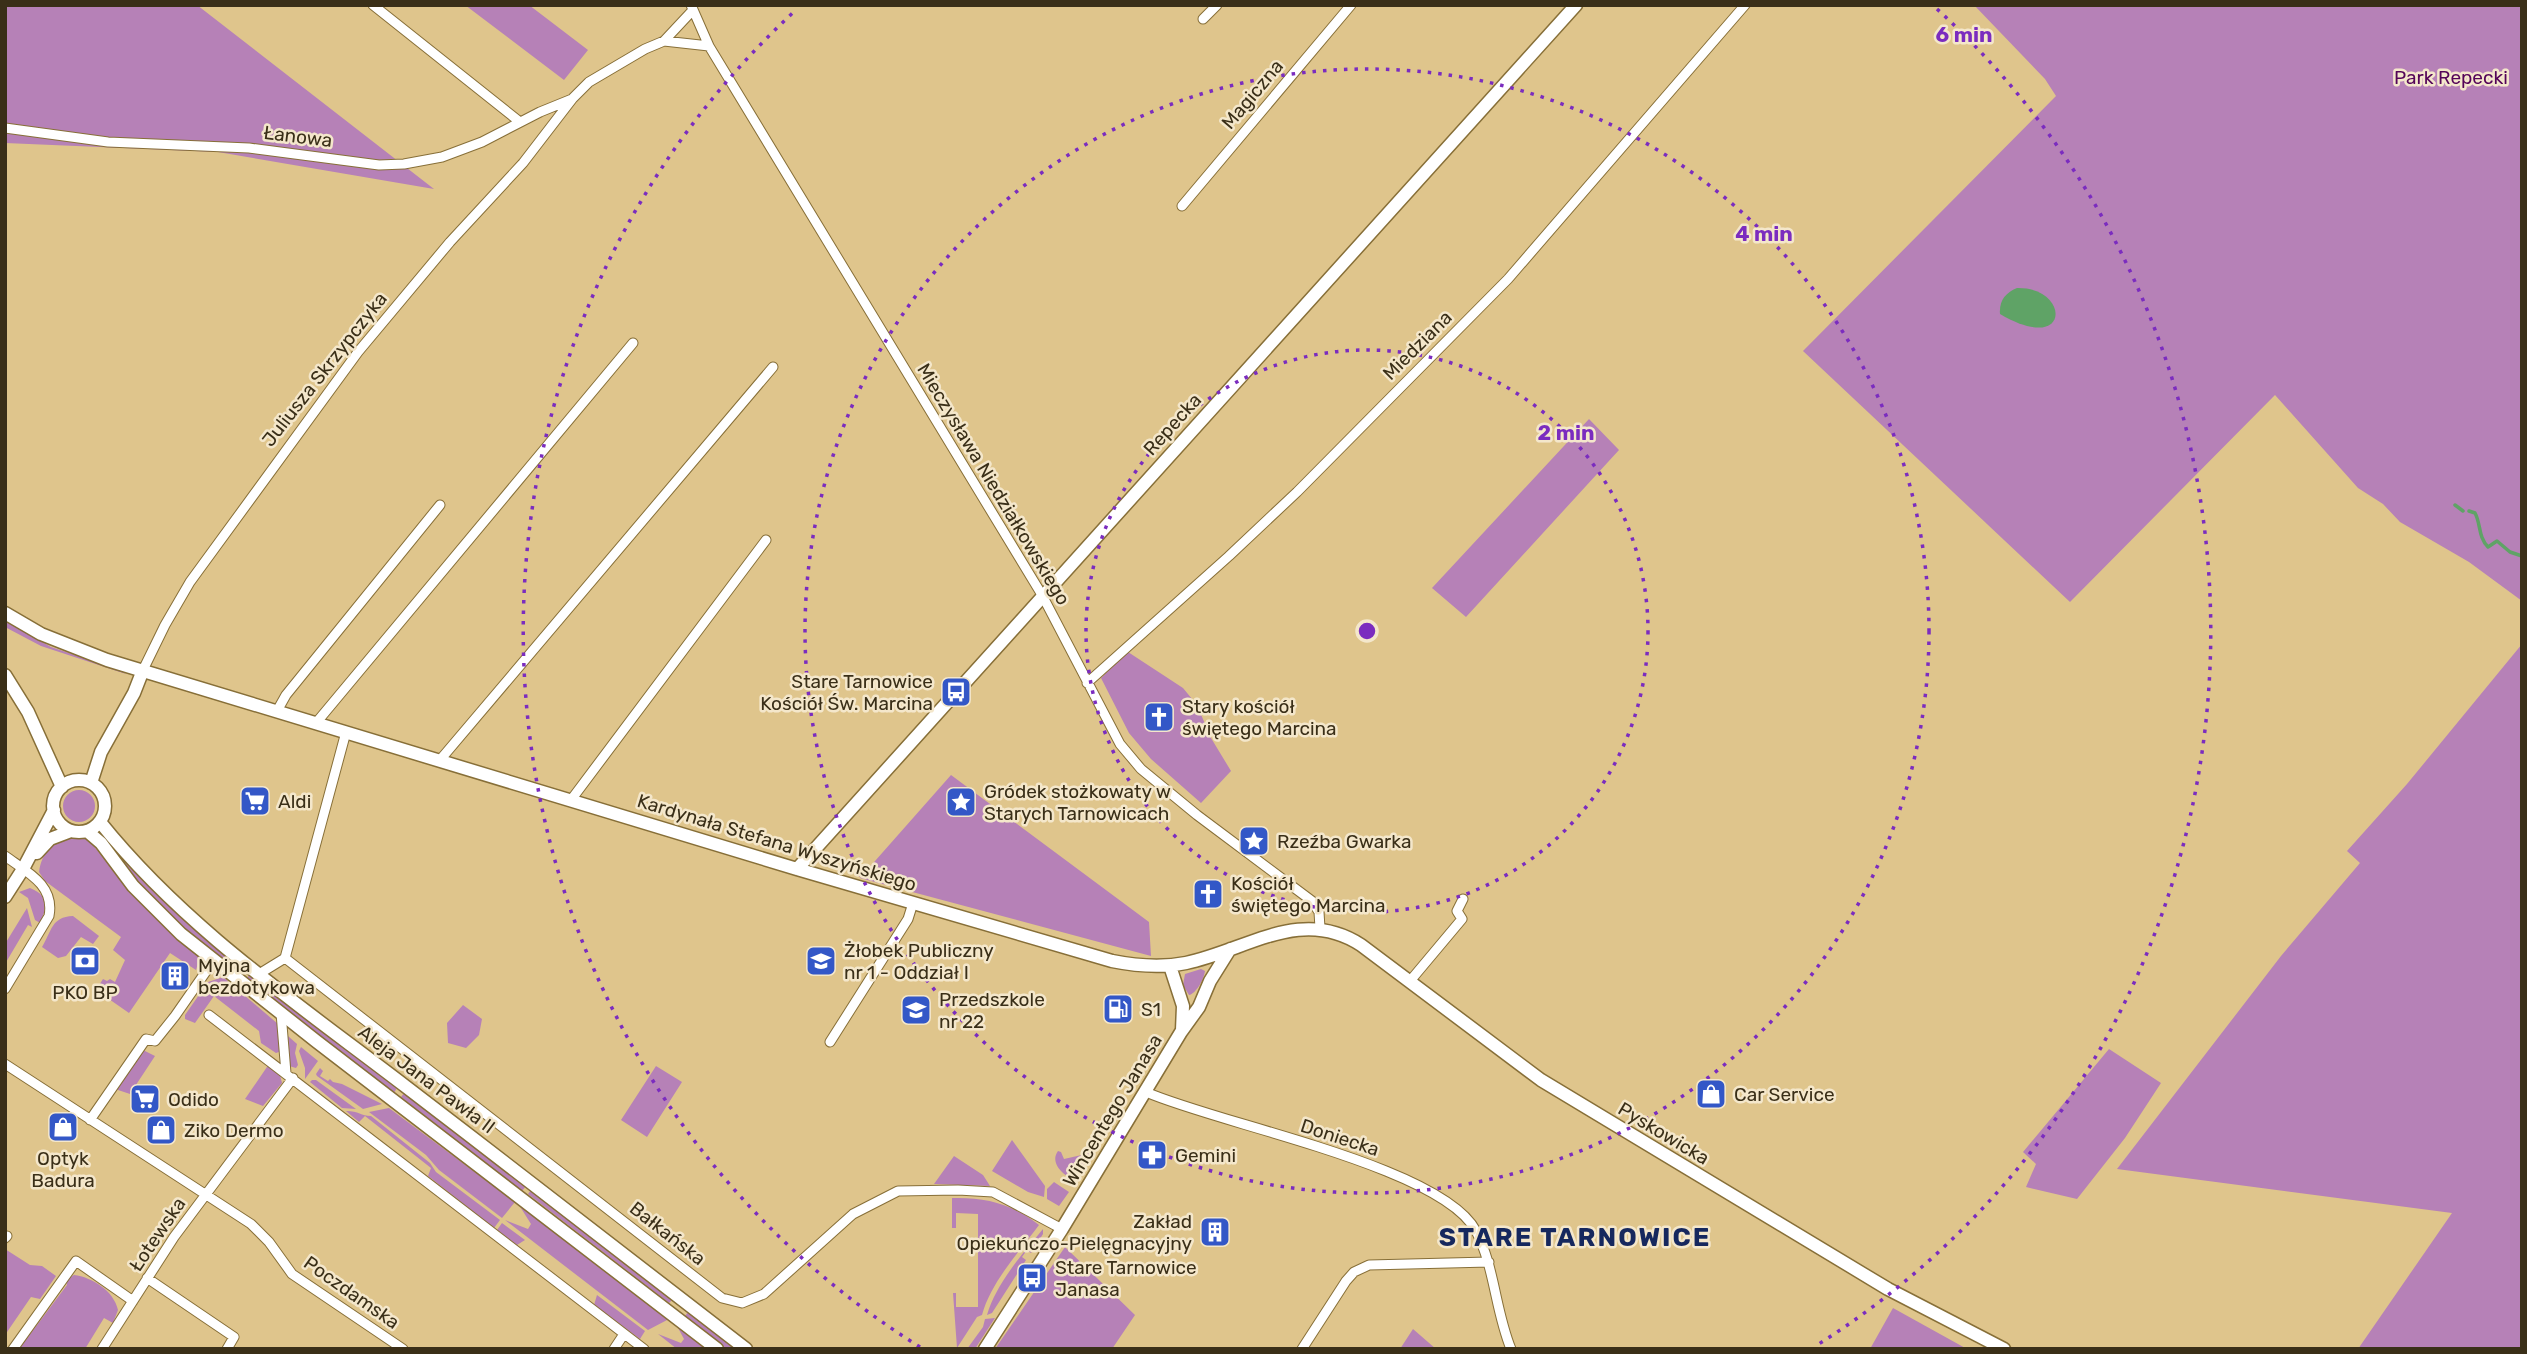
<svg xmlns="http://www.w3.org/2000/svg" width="2527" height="1354" font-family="Rubik,sans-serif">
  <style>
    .green { fill: #b681b7 }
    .water { fill: #5fa366 }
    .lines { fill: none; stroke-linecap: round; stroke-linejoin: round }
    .stream { stroke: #5fa366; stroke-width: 3.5 }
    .street-casing { stroke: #876f38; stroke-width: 11 }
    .secondary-casing { stroke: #876f38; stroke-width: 15 }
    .street { stroke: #fff; stroke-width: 9 }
    .secondary { stroke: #fff; stroke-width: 12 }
    .ring { fill: none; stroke: #7b2cbf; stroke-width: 3.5; stroke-dasharray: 3.5 7 }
    .labels { text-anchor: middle; stroke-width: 5; stroke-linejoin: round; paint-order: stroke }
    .park-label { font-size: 19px; fill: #540458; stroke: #f4e7cb }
    .street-label { font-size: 19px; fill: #3a2f18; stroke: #f4e7cb }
    .poi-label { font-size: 19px; fill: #3a2f18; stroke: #f4e7cb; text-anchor: start }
    .district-label { font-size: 26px; font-weight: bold; letter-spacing: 2px; fill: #16285e; stroke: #f4e7cb }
    .centre { fill: #7b2cbf; stroke: #f4e7cb; stroke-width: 3.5 }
    .ring-label { font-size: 21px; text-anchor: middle; font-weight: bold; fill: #7b2cbf; stroke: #f4e7cb; stroke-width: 5; stroke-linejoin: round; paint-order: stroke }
  </style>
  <rect width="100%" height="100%" fill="#dfc58c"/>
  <path class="green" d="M5,5H197L434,189L218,152L5,143Z
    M465,5H529L588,50L564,80Z
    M1974,5H2522V601L2469,562L2400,522L2383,504L2358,488L2275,395L2070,602L1803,351L2056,96L2045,79Z
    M1589,419L1619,450L1466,617L1432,588Z
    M5,621L51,647L117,669L126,674L41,646L5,627Z
    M2522,644V1349H2358L2452,1213L2117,1169L2281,956L2360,863L2347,851L2407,784Z
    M1128,652L1183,688L1197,705L1211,738L1231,771L1201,803L1151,759L1129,733L1101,678Z
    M951,775L1149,922L1151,956L860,878Z
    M63 806a16 16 0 1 1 32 0a16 16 0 1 1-32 0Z
    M99,829L245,967L240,974C212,952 184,932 160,907C137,882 118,855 95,832Z
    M71,835L88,839L138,900L200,957L196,970L170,953L129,1013L96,990L103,979L107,981L110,979L115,982L125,960L113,950L121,937L45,881L39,872C42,851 53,843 71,835Z
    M30,888C48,895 48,906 40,923L35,920L28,898L19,892Z
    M27,908L32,927L28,925L5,964V944Z
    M73,916L99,936L93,944L81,937L66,956L58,958L42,947C52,931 51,917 73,916Z
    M1201,969L1205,971C1204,979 1196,994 1189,995L1183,985L1185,974Z
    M251,973L398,1086L394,1093L246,979Z
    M223,977L278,1024L279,1052L276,1053L261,1043L259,1031L214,996L195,1023L185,1019V1015L208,982Z
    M463,1005L482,1019L479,1035L466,1048L448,1043L447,1023Z
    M288,1036L297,1044L295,1053L298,1065L296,1068L289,1066Z
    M301,1047L318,1061L305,1079V1068L299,1051Z
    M2109,1049L2161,1083L2125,1138L2077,1199L2026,1187L2036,1164L2023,1152Z
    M143,1050L155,1056L130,1094L118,1090L116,1087Z
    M269,1064L279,1071L282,1083L263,1106L245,1099Z
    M656,1066L682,1082L647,1137L621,1120Z
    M320,1068L323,1071L320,1076L328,1081L330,1079L333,1082L342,1084L382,1104L363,1109L317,1076L316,1074Z
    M312,1080H316L356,1109L342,1108L310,1082Z
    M405,1092L526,1186L522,1191L401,1097Z
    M389,1108L515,1202L502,1218L439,1170L426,1155L369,1112Z
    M346,1111C359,1111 361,1116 371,1116L430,1163L436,1172L500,1220L494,1228L428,1176L431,1168L365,1116L359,1122Z
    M1012,1140L1045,1186L1044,1197L1028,1192L992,1171Z
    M1093,1144L1097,1146L1076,1180C1064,1177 1049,1163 1058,1151L1061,1152L1064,1159L1086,1154L1088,1147Z
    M954,1156L983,1175L990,1186L934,1184Z
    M1054,1182L1069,1192L1059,1206L1047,1199V1189Z
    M531,1190L673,1299L669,1303L528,1194Z
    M952,1198C986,1197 1013,1204 1039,1225C1019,1252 991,1282 982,1315L977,1317L957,1348L953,1293H956V1307H978V1214L956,1213V1228H952Z
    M519,1205L669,1319L648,1330L505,1220L528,1229L531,1224Z
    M502,1223L525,1240L517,1245L497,1230Z
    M1043,1229V1234L1031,1253L1027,1250L1022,1257L1026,1260L992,1313L987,1315C996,1284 1022,1254 1043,1229Z
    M1065,1247L1135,1315L1112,1349H995Z
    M5,1249L30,1265L42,1266L56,1276L40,1299L31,1297L5,1335Z
    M74,1275C92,1277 114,1291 118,1310L113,1323L104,1318L85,1349H19L67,1285L66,1280Z
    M597,1295L645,1331L640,1339L594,1305Z
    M1893,1308L1967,1349H1870Z
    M689,1311L738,1349H727L685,1316Z
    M995,1318L975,1349H967L983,1327L985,1319Z
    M677,1326L707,1349H677L658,1334L681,1343L684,1339Z
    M1413,1329L1436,1349H1400Z"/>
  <path class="water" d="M2017,288C2071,287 2071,356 2000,314C1999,301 2005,293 2017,288Z"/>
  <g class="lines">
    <path class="stream" d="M2455,505L2463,511
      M2469,511L2475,513C2481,524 2478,537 2488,547L2497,541L2510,552L2522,556"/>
    <g class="street-casing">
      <path id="street" d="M373,5L520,122
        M691,5L709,46L1042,595L1120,744L1141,769L1197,815L1312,901L1319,912L1320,928
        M1203,19L1217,5
        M664,41L693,10
        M5,128L108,142L249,148L379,165L404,164L442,157L482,142L540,112L572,99
        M1182,206L1351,5
        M143,670L165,625L190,582L358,352L450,242L523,163L573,98L589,82L645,49L664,41L709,46
        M1087,683L1229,556L1297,492L1508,279L1745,5
        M277,711L286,695L440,505
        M316,723L633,343
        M440,760L773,367
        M571,800L766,540
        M5,856C27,872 55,885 49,916L5,989
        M285,958L722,1298L742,1303L764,1294L853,1214L898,1191L958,1190L993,1192L1062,1229
        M259,974L285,958L346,732
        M1410,981L1462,919L1457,911L1463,899
        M281,1013L286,1073
        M209,1015L644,1349
        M830,1042L908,919L913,903
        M5,1064L251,1224L269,1242L292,1274L403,1349
        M1146,1092C1218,1124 1442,1166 1476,1231C1495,1268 1495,1310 1511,1349
        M90,1120L146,1039L155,1041L175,1016L214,960
        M5,1238L7,1236
        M147,1278L234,1337L227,1349
        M13,1349L76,1261L133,1301
        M102,1349L174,1237L293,1078
        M614,1349L624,1334
        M1302,1349L1346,1281L1354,1272L1369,1265L1489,1262"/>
    </g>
    <g class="secondary-casing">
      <path id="secondary" d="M5,613L41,634L107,660L797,869L1112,961C1137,966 1161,968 1186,963C1247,950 1301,906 1361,945L1541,1080L1888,1289L2004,1349
        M5,675L28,712L62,787
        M53 806a26 26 0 1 1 52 0a26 26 0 1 1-52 0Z
        M91,783L101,752L134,693L143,670
        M100,822C185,928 298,1004 405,1086C519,1173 632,1261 746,1349
        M87,831L101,843L133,886L181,934L316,1041L717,1349
        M37,853L50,839L71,831
        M797,869L1576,5
        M5,897L23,869L54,810
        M1170,966L1183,1006L1182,1030
        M985,1349L1062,1229L1181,1032L1199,1007L1210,981L1230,949"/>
    </g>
    <use href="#street" class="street"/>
    <use href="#secondary" class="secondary"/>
  </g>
  <g class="ring">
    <circle cx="1367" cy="631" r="281"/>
    <circle cx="1367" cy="631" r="562"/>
    <path d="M920 1347A844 844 0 0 1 797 9M1937 9A844 844 0 0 1 1814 1347"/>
  </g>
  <defs>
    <g id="bus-square" transform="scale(1.575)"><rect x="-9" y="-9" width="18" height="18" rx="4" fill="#3357c7" stroke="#f4e7cb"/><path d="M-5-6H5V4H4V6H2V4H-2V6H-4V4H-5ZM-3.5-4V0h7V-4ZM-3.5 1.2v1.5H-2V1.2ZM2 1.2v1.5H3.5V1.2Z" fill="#fff"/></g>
    <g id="church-square" transform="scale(1.575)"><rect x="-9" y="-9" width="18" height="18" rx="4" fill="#3357c7" stroke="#f4e7cb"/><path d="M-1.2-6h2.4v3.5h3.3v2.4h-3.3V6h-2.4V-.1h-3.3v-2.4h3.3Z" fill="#fff"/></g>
    <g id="supermarket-square" transform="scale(1.575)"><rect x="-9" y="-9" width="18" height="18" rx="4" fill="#3357c7" stroke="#f4e7cb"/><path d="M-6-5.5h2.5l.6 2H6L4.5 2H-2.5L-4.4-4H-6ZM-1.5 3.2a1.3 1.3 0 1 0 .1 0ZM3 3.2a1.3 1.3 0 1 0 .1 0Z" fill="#fff"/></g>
    <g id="sight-square" transform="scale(1.575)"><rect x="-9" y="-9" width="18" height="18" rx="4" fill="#3357c7" stroke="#f4e7cb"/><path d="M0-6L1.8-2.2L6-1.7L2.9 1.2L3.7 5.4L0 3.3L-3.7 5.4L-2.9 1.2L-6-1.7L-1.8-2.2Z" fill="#fff"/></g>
    <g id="bank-square" transform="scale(1.575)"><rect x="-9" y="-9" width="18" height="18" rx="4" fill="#3357c7" stroke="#f4e7cb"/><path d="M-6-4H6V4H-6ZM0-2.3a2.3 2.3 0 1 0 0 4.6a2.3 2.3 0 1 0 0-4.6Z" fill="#fff"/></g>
    <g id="school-square" transform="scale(1.575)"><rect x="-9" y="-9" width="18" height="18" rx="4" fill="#3357c7" stroke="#f4e7cb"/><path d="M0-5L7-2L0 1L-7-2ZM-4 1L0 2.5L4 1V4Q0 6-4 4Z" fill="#fff"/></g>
    <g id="building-square" transform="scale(1.575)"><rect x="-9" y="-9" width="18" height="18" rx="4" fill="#3357c7" stroke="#f4e7cb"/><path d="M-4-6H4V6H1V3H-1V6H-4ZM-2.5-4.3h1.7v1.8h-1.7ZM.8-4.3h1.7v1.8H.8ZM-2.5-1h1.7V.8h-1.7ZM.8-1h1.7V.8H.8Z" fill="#fff"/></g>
    <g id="fuel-square" transform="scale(1.575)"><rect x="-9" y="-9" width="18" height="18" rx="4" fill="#3357c7" stroke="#f4e7cb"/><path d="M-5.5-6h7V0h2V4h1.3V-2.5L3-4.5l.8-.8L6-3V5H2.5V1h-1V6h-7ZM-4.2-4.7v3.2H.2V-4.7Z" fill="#fff"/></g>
    <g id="shop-square" transform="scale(1.575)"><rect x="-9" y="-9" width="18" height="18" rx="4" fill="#3357c7" stroke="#f4e7cb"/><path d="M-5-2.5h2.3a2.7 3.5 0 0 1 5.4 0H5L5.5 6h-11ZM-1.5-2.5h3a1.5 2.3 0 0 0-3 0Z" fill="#fff"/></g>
    <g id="pharmacy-square" transform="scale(1.575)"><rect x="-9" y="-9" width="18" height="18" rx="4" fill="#3357c7" stroke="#f4e7cb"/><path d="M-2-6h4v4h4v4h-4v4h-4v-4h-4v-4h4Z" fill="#fff"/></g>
  </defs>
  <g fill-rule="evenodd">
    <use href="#bus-square" x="956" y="692"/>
    <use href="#church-square" x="1159" y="717"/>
    <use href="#supermarket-square" x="255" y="801"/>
    <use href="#sight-square" x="961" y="802"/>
    <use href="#sight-square" x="1254" y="841"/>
    <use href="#church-square" x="1208" y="894"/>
    <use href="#bank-square" x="85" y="961"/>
    <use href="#school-square" x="821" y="961"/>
    <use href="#building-square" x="175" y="976"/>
    <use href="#fuel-square" x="1118" y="1009"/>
    <use href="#school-square" x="916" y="1010"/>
    <use href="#shop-square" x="1711" y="1094"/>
    <use href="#supermarket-square" x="145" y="1099"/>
    <use href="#shop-square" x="63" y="1127"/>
    <use href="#shop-square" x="161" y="1130"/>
    <use href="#pharmacy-square" x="1152" y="1155"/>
    <use href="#building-square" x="1215" y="1232"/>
    <use href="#bus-square" x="1032" y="1278"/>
  </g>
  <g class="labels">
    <g class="park-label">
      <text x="2451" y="84">Park Repecki</text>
    </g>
    <g class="street-label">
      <text transform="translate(1252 94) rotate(-50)" y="7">Magiczna</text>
      <text transform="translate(298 136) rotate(7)" y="7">Łanowa</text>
      <text transform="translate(1417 345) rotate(-45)" y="7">Miedziana</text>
      <text transform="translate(324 369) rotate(-52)" y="7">Juliusza Skrzypczyka</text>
      <text transform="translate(1172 424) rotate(-48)" y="7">Repecka</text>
      <text transform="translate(994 484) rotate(59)" y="7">Mieczysława Niedziałkowskiego</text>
      <text transform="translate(777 842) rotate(17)" y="7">Kardynała Stefana Wyszyńskiego</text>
      <text transform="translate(427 1079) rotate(37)" y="7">Aleja Jana Pawła II</text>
      <text transform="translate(1112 1110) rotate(-59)" y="7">Wincentego Janasa</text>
      <text transform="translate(1664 1133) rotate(31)" y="7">Pyskowicka</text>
      <text transform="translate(1340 1137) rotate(18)" y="7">Doniecka</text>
      <text transform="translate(668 1233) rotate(38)" y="7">Bałkańska</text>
      <text transform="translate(157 1234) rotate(-56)" y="7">Łotewska</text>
      <text transform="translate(352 1292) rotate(35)" y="7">Poczdamska</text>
    </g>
    <g class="poi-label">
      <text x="933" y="688" text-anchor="end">Stare Tarnowice<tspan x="933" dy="22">Kościół Św. Marcina</tspan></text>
      <text x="1182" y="713">Stary kościół<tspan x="1182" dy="22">świętego Marcina</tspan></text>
      <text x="984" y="798">Gródek stożkowaty w<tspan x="984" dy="22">Starych Tarnowicach</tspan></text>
      <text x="278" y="808">Aldi</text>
      <text x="1277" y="848">Rzeźba Gwarka</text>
      <text x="1231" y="890">Kościół<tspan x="1231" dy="22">świętego Marcina</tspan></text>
      <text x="844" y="957">Żłobek Publiczny<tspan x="844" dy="22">nr 1 - Oddział I</tspan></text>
      <text x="198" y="972">Myjna<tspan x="198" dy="22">bezdotykowa</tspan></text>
      <text x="85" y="999" text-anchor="middle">PKO BP</text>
      <text x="939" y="1006">Przedszkole<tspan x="939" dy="22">nr 22</tspan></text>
      <text x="1141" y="1016">S1</text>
      <text x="1734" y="1101">Car Service</text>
      <text x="168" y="1106">Odido</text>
      <text x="184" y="1137">Ziko Dermo</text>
      <text x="1175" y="1162">Gemini</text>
      <text x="63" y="1165" text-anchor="middle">Optyk<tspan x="63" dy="22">Badura</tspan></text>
      <text x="1192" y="1228" text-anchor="end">Zakład<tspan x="1192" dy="22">Opiekuńczo-Pielęgnacyjny</tspan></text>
      <text x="1055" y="1274">Stare Tarnowice<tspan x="1055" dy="22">Janasa</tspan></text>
    </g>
    <g class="district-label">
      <text x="1575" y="1246">STARE TARNOWICE</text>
    </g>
  </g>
  <circle cx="1367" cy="631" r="10" class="centre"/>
  <g class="ring-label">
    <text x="1964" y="42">6 min</text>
    <text x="1764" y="241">4 min</text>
    <text x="1566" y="440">2 min</text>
  </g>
  <rect width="2527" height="1354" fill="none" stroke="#3a2f18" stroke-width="14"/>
</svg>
